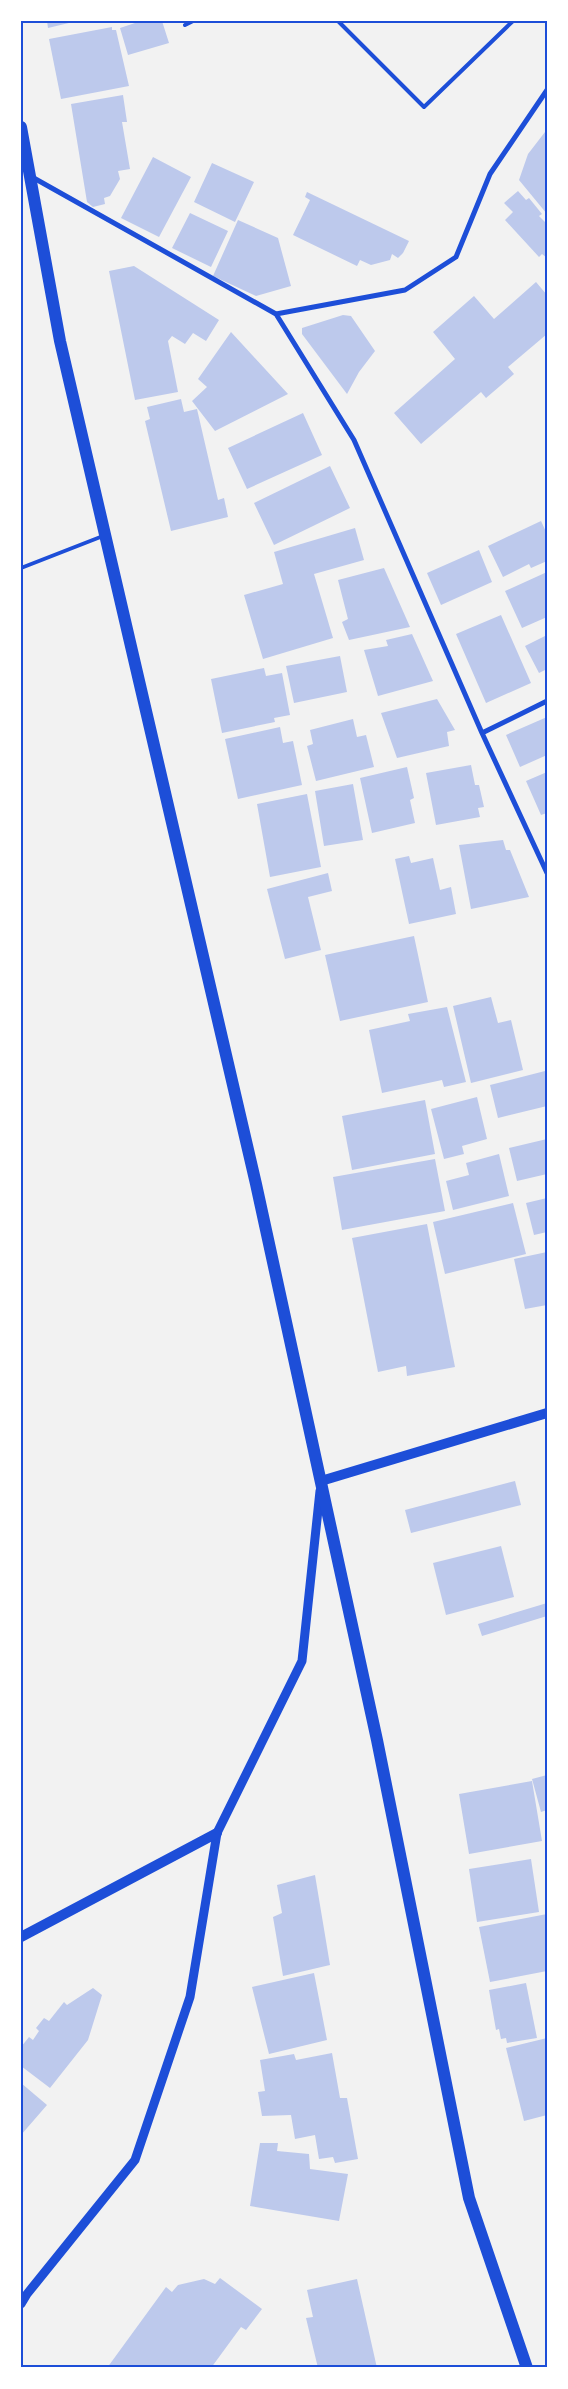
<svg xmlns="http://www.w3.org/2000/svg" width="568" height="2389" font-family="'Open Sans',sans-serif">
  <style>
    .building { fill: #bdc9ec }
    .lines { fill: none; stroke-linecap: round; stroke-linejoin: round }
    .service { stroke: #1d4ed8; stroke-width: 4 }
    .minor { stroke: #1d4ed8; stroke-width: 5 }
    .tertiary { stroke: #1d4ed8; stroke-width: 9 }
    .secondary { stroke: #1d4ed8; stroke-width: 10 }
    .primary { stroke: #1d4ed8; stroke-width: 12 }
    .neatline { fill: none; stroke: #1d4ed8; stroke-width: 2 }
  </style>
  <rect width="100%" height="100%" fill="#f2f2f2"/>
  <path class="building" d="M47,21H72L73,22L48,28Z
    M141,21H162L169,43L128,55L120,28Z
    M112,27V30H116L129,86L61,99L49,39Z
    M123,95L127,122H122L130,169L118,171L120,179L110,196L104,198L105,204L93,207L87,202L71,104Z
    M545,132L547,133V214L519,180L528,154Z
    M153,157L191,177L159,237L121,218Z
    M212,163L254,182L235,222L194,202Z
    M518,191L526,200L529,198L542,214L539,216L547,224V258L542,254L539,257L505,220L513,212L504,203Z
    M307,192L409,241L403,253L398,258L392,254L390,260L371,265L360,260L357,266L293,235L310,200L305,197Z
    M190,213L228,231L211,267L172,248Z
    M238,220L278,238L291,286L256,296L213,276Z
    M134,266L219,320L206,341L193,333L185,344L172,336L168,341L178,392L135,400L109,271Z
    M536,282L547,295V334L508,367L514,374L486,398L481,392L421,444L394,413L455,359L433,332L474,296L494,319Z
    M343,315L351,316L375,351L359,372L347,394L302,334V328Z
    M231,332L288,394L215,431L192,401L207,387L198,379Z
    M181,399L184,412L197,409L218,500L224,498L228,517L171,531L145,421L150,419L147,407Z
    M303,413L322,455L247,489L228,448Z
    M330,466L350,508L274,545L254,503Z
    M541,521L547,534V561L531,568L529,564L503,577L488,546Z
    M355,528L364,560L314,574L333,638L263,659L244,595L283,584L274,552Z
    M479,550L492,582L441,605L427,573Z
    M384,568L410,627L349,640L342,622L348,619L338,580Z
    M547,572V617L522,628L505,591Z
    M501,615L531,683L486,703L456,634Z
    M412,634L433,681L378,696L364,650L388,646L386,640Z
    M547,635V669L539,673L525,646Z
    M340,656L347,692L294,703L286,666Z
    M264,668L266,676L282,673L290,715L274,718L275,722L222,733L211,679Z
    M437,699L455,730L447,732L449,746L397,758L381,713Z
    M547,717V755L520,767L506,735Z
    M353,719L357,737L366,735L374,767L316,781L307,746L313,744L310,730Z
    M280,727L283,743L293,741L302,785L238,799L225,739Z
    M471,765L475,785H479L484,807L478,808L480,817L436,825L426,773Z
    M407,767L414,798L410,800L415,823L372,833L360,778Z
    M547,772V813L541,815L526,781Z
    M353,784L363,840L324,846L315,791Z
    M307,794L321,867L270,877L257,804Z
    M503,840L506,850H510L529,897L471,909L459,845Z
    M409,856L411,863L433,858L440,890L451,887L456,914L409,924L395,859Z
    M328,873L332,891L308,897L321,950L285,959L267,889Z
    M414,936L428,1002L340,1021L325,955Z
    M491,997L498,1023L511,1020L523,1070L471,1083L453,1006Z
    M447,1007L466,1082L444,1087L442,1080L382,1093L369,1030L410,1021L408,1014Z
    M545,1071L547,1106L498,1118L490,1085Z
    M477,1097L487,1139L462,1146L464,1154L444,1159L431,1109Z
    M425,1100L435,1154L352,1170L342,1116Z
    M547,1139V1174L517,1181L509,1148Z
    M499,1154L509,1196L453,1210L446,1181L469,1175L466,1163Z
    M435,1159L445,1211L342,1230L333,1177Z
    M547,1198V1232L534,1235L526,1203Z
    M513,1203L526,1254L445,1274L433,1222Z
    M427,1224L455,1367L407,1376L406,1366L378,1372L352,1238Z
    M547,1252V1305L525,1309L514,1259Z
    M515,1481L521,1505L411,1533L405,1510Z
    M501,1546L514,1597L446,1615L433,1563Z
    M547,1603V1616L482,1636L478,1624Z
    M547,1775V1810L541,1812L532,1779Z
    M532,1781L542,1841L469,1854L459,1794Z
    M531,1859L539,1912L477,1922L469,1869Z
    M315,1875L330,1965L283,1976L273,1917L282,1913L277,1885Z
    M547,1914V1971L490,1982L479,1927Z
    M314,1973L327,2040L269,2054L252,1987Z
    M526,1983L537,2038L507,2043L506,2038L501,2039L499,2029L496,2030L489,1990Z
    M93,1988L102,1995L88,2040L50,2088L21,2066V2047L29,2037L33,2040L39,2031L36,2028L44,2018L49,2021L64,2002L67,2005Z
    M547,2038V2115L524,2121L506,2048Z
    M332,2053L340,2098H347L358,2159L335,2163L333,2157L319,2159L315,2135L295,2139L291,2115L262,2116L258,2092L265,2091L260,2060L294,2054L296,2060Z
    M21,2083L47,2105L21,2135Z
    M260,2143H278L277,2151L309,2154L310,2169L348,2174L339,2221L250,2206Z
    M220,2278L262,2309L246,2330L241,2327L211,2368H107L166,2287L172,2292L178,2285L204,2279L215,2284Z
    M357,2279L377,2368H318L306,2318L313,2317L307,2290Z"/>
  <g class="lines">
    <path class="service" d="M338,21L424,107L513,21
      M185,25L193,21
      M21,568L103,536"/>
    <path class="minor" d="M32,177L276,314L354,440L482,733L547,873
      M276,314L405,290L456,257L490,174L547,90
      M482,733L547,701"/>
    <path class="tertiary" d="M21,2304L27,2294L135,2160L190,1997L217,1833L302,1661L320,1491"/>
    <path class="secondary" d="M321,1481L547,1413
      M21,1937L217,1833"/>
    <path class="primary" d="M21,127L60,341L256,1184L377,1740L469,2198L527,2368"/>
  </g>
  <rect width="568" height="2389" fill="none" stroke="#ffffff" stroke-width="45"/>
  <rect x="22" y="22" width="524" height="2344" class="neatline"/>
</svg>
